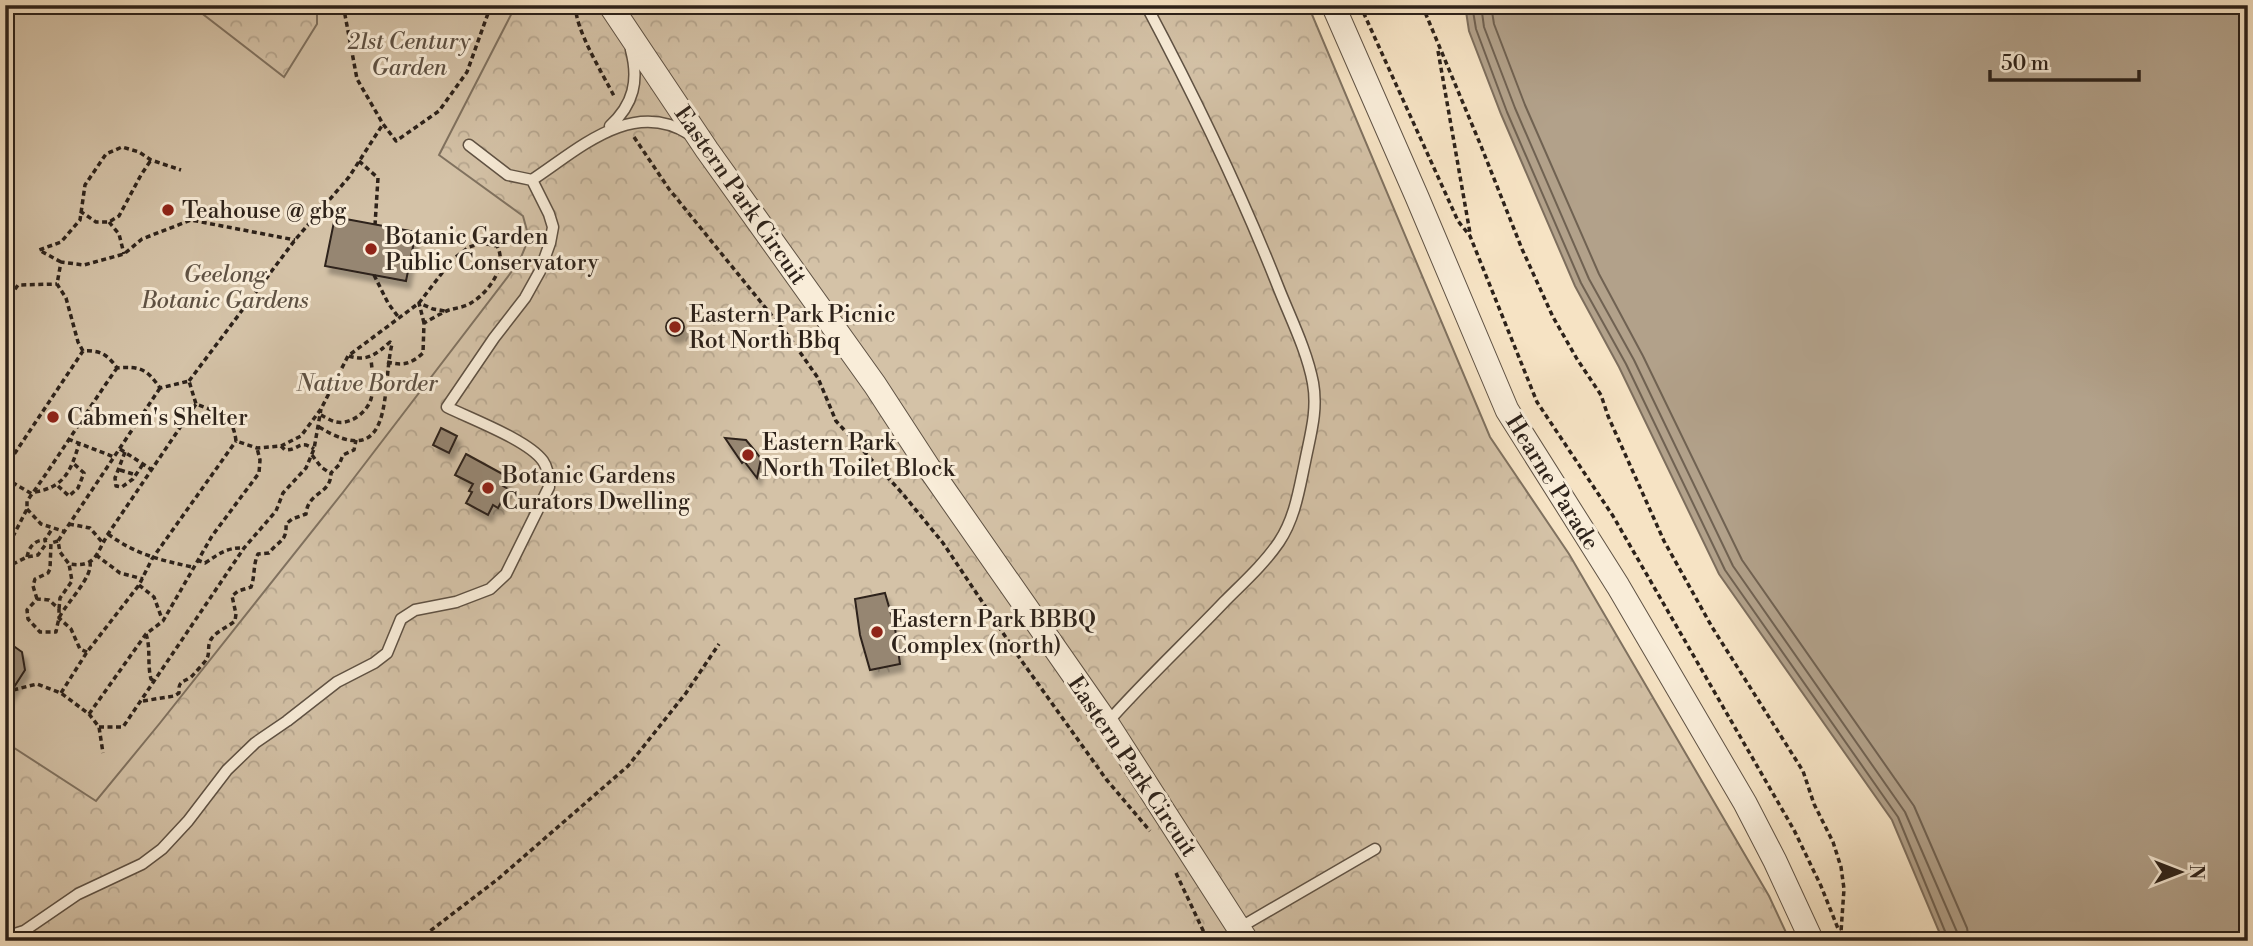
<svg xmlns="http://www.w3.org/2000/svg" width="2253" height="946" font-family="'Libre Bodoni',serif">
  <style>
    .forest { fill: url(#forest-crowns); stroke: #807260; stroke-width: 2 }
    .garden { fill: #d4c2a7; stroke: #807260; stroke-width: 2 }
    .water { fill: #b2a18a; stroke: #7d6e5d; stroke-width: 2 }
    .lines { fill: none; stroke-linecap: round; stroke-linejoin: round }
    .shore { stroke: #706252; stroke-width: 2 }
    .building { fill: #968672; stroke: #2d221a; stroke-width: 2; filter: url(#shadow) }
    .lane-casing { stroke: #5f5244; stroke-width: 13 }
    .street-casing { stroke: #5f5244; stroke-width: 25 }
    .path { stroke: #2d221a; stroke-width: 3.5; stroke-dasharray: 5 3.5; stroke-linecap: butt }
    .lane { stroke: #f9edd9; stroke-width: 10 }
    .street { stroke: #f9edd9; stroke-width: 23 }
    .poi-dot { fill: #8f2418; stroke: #f9edd9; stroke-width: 2.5 }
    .labels { text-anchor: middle; stroke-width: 6; stroke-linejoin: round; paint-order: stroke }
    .park-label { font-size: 23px; font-style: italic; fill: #5f5244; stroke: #f9edd9 }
    .street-label { font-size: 23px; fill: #2d221a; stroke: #f9edd9 }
    .poi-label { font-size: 23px; fill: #2d221a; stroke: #f9edd9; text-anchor: start }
  </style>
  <defs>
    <pattern id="forest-crowns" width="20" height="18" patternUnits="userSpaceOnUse" patternTransform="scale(1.75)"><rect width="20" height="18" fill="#d4c2a7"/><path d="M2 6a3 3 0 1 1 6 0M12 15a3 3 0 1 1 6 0" fill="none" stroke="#b6a68f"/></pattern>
    <filter id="shadow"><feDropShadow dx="4" dy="7" stdDeviation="2" flood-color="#0004"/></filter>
  </defs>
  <rect width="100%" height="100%" fill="#f6e3c4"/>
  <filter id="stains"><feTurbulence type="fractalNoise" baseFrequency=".00286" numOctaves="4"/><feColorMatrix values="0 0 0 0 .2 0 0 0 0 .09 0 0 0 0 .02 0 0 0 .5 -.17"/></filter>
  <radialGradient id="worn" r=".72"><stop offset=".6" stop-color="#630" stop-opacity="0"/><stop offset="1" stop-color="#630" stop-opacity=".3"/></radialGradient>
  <path class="forest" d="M5,5H1308L1490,437L1569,554L1769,896L1790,941H5Z"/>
  <path class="garden" d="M5,5H191L284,77L317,24V5H516L439,155L523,216L529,238L519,262L344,491L160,723L96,801L5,742Z"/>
  <path class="water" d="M1465,5H2248V941H1943L1892,820L1719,574L1619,367L1575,286L1501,114L1469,31Z"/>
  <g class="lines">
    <path class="shore" d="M1472,5L1476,29L1507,112L1581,283L1626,364L1725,570L1898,817L1949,941
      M1481,5L1484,27L1515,108L1589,279L1634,360L1733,566L1905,812L1957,932L1958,941
      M1491,5L1494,24L1525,105L1599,274L1643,356L1742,560L1914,806L1967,928L1969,941"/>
  </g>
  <path class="building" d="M335,217L416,232L406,281L325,266Z
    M666 327a9 9 0 1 1 18 0a9 9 0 1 1-18 0Z
    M441,428L457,436L449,453L433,445Z
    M725,438L746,440L756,452L761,459L757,478L744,461L742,463Z
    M466,454L508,477L503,486L508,489L498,508L493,505L488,515L466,503L472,492L469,491L473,484L455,475Z
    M885,593L895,628L900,664L870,670L860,635L855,599Z
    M5,640L22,652L25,670L5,701Z"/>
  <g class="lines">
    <g class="lane-casing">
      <path id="lane" d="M610,126C634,104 639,80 631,50
        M469,145L508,175L532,180C579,149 632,98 689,134
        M1107,723C1145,680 1186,642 1225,601C1244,582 1264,564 1279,542C1295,518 1299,490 1305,462C1310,436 1318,411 1313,383C1307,351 1291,319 1279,289C1241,192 1195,97 1146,5
        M1239,928L1375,849
        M5,937L24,931L78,894L142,864L162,849L188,821L227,770L255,743L287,721L337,682L374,663L387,653L401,619L415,610L456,602L490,589L506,574L549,487C549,478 548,468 543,461C528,440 471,419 447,407L494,338L525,298L540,271L550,243L553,227L549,214L532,180"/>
    </g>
    <g class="street-casing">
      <path id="street" d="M610,5L707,150L875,385L929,468L1107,723L1247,941
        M1333,5L1417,197L1507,410L1618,586L1745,803L1775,861L1812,941"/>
    </g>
    <path class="path" d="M346,5L345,15L357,79L383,124L396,141L439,111L467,72L491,5
      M576,5C573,26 604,76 614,96
      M1360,5L1458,221L1470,236L1537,402L1613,516L1794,830L1821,886L1843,941
      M1422,5L1481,146L1522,249L1553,317L1577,359L1601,395L1608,416L1664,541L1712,627L1803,771L1814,804L1833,842L1841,867L1844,889L1841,932
      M1438,51L1470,233
      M634,137L669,189L790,338L818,378L836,421L902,493L943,543L1021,660L1106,779L1150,831
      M359,161L378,178L375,225
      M80,211L96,222H109L119,216L141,175L151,160
      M109,222L119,234L124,254
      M61,262L39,250L61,242L80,220L85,185L106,154L122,147L139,152L151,160L181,170
      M374,275L388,303L399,318
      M5,303L18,285L57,284
      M424,323L419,303L433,309L445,311
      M83,351L78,342L66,298L57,284L61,262L84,265L124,254L142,239L191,220L295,240
      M189,381L295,240L349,177L383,124
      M160,388L58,541L60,552L69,564C96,568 96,554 108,534L196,404
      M321,415C325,417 331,421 336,422C351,425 367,412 371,399C375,386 372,371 371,359
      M319,427C396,474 381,389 392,344L390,342C376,354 368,362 349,356
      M68,439L114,457
      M281,446L285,450C300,450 299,439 314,449
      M120,449L152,470
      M125,452L115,478L116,486L122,487L133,479L143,464
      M312,455L321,467L330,473
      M5,468L83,351C100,350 107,354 117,368C140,366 147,369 160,388L189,381L196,404C219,413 233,414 236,441L257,448L281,446L301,436L321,409L348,356L419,303L452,260L469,247L482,243L497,246C508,266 489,292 471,303C465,307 456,308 449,310C441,313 432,319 424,323L423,353C411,364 403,366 387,362
      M120,470L136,475
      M5,478L32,494
      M58,486L69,496L78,488L84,473L73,463
      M35,492C65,487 71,470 79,444
      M27,509L41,524L63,531
      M69,524L90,528L102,542
      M108,534C135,554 160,560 192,567
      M5,552L27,509V501C58,458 86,412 117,368
      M96,555L120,573L143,579
      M27,557C29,547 34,540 45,540
      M197,560L205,563C219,554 227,547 244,548
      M5,568L27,557L38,555L46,544L45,540L52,529
      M139,585L154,597L162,619
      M37,599L33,586L35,579L48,573L50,569L51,543L58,541
      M59,609L60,598L72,581L69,564
      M146,634C151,649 147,664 151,679L154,681
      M87,652L80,649L71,629L59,618V609L49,600L37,599L27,610L28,619L40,632H56C57,627 58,621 60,616C67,603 93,576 90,563
      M5,692L37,684L61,693L89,714L99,727L103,753
      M61,693L87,652L139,585L152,559L236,441
      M143,701L174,696L179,693C178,681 182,683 191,677C193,675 205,662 206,660C211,653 206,645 212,638C217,631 228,627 235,621L236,614L232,596L238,591L251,587C255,577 253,564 258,554L269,553C279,540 287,542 286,524L292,519L306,514C308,491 331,495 331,473L339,465L343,455L354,450L356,440
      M89,714L146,634L163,621L212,536L259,473L260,460L257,448
      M99,727H123L244,548L276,511L283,493L306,468L314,449L321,409
      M1176,873L1208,941
      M417,941L498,879L628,766L686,693L719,644"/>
    <use href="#lane" class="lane"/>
    <use href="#street" class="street"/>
  </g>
  <g class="poi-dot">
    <circle cx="168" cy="210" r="7"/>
    <circle cx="371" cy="249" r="7"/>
    <circle cx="675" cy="327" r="7"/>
    <circle cx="53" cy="417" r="7"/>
    <circle cx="748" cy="455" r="7"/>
    <circle cx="488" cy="488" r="7"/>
    <circle cx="877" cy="632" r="7"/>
  </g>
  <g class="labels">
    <g class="park-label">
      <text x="409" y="49">21st Century<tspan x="409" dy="26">Garden</tspan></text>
      <text x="225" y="282">Geelong<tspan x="225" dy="26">Botanic Gardens</tspan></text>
      <text x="367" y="391">Native Border</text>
    </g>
    <g class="street-label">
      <text transform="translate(741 195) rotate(55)" y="8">Eastern Park Circuit</text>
      <text transform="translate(1553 482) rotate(58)" y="8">Hearne Parade</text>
      <text transform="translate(1133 766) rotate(56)" y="8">Eastern Park Circuit</text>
    </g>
    <g class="poi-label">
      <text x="182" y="218">Teahouse @ gbg</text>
      <text x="385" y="244">Botanic Garden<tspan x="385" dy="26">Public Conservatory</tspan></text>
      <text x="689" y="322">Eastern Park Picnic<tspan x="689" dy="26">Rot North Bbq</tspan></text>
      <text x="67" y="425">Cabmen's Shelter</text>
      <text x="762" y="450">Eastern Park<tspan x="762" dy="26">North Toilet Block</tspan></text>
      <text x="502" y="483">Botanic Gardens<tspan x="502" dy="26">Curators Dwelling</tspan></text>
      <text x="891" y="627">Eastern Park BBBQ<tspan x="891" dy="26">Complex (north)</tspan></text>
    </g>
  </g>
  <rect width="2253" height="946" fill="none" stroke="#f6e3c4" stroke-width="28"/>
  <rect x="7" y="7" width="2239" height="932" fill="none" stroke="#2d221a" stroke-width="3.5"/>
  <rect x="14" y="14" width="2225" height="918" fill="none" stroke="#2d221a" stroke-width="2"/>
  <g transform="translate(2180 872) rotate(90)" stroke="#f9edd9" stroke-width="5" paint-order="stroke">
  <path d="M0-5L12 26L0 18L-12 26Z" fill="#2d221a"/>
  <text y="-10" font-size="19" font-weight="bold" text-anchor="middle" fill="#2d221a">N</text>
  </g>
  <path d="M1990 70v10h149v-10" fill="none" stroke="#2d221a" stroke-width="3.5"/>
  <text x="2001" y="70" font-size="21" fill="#2d221a" stroke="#f9edd9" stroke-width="5" paint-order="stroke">50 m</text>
  <rect width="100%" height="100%" filter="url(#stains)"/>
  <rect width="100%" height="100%" fill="url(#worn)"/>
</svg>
